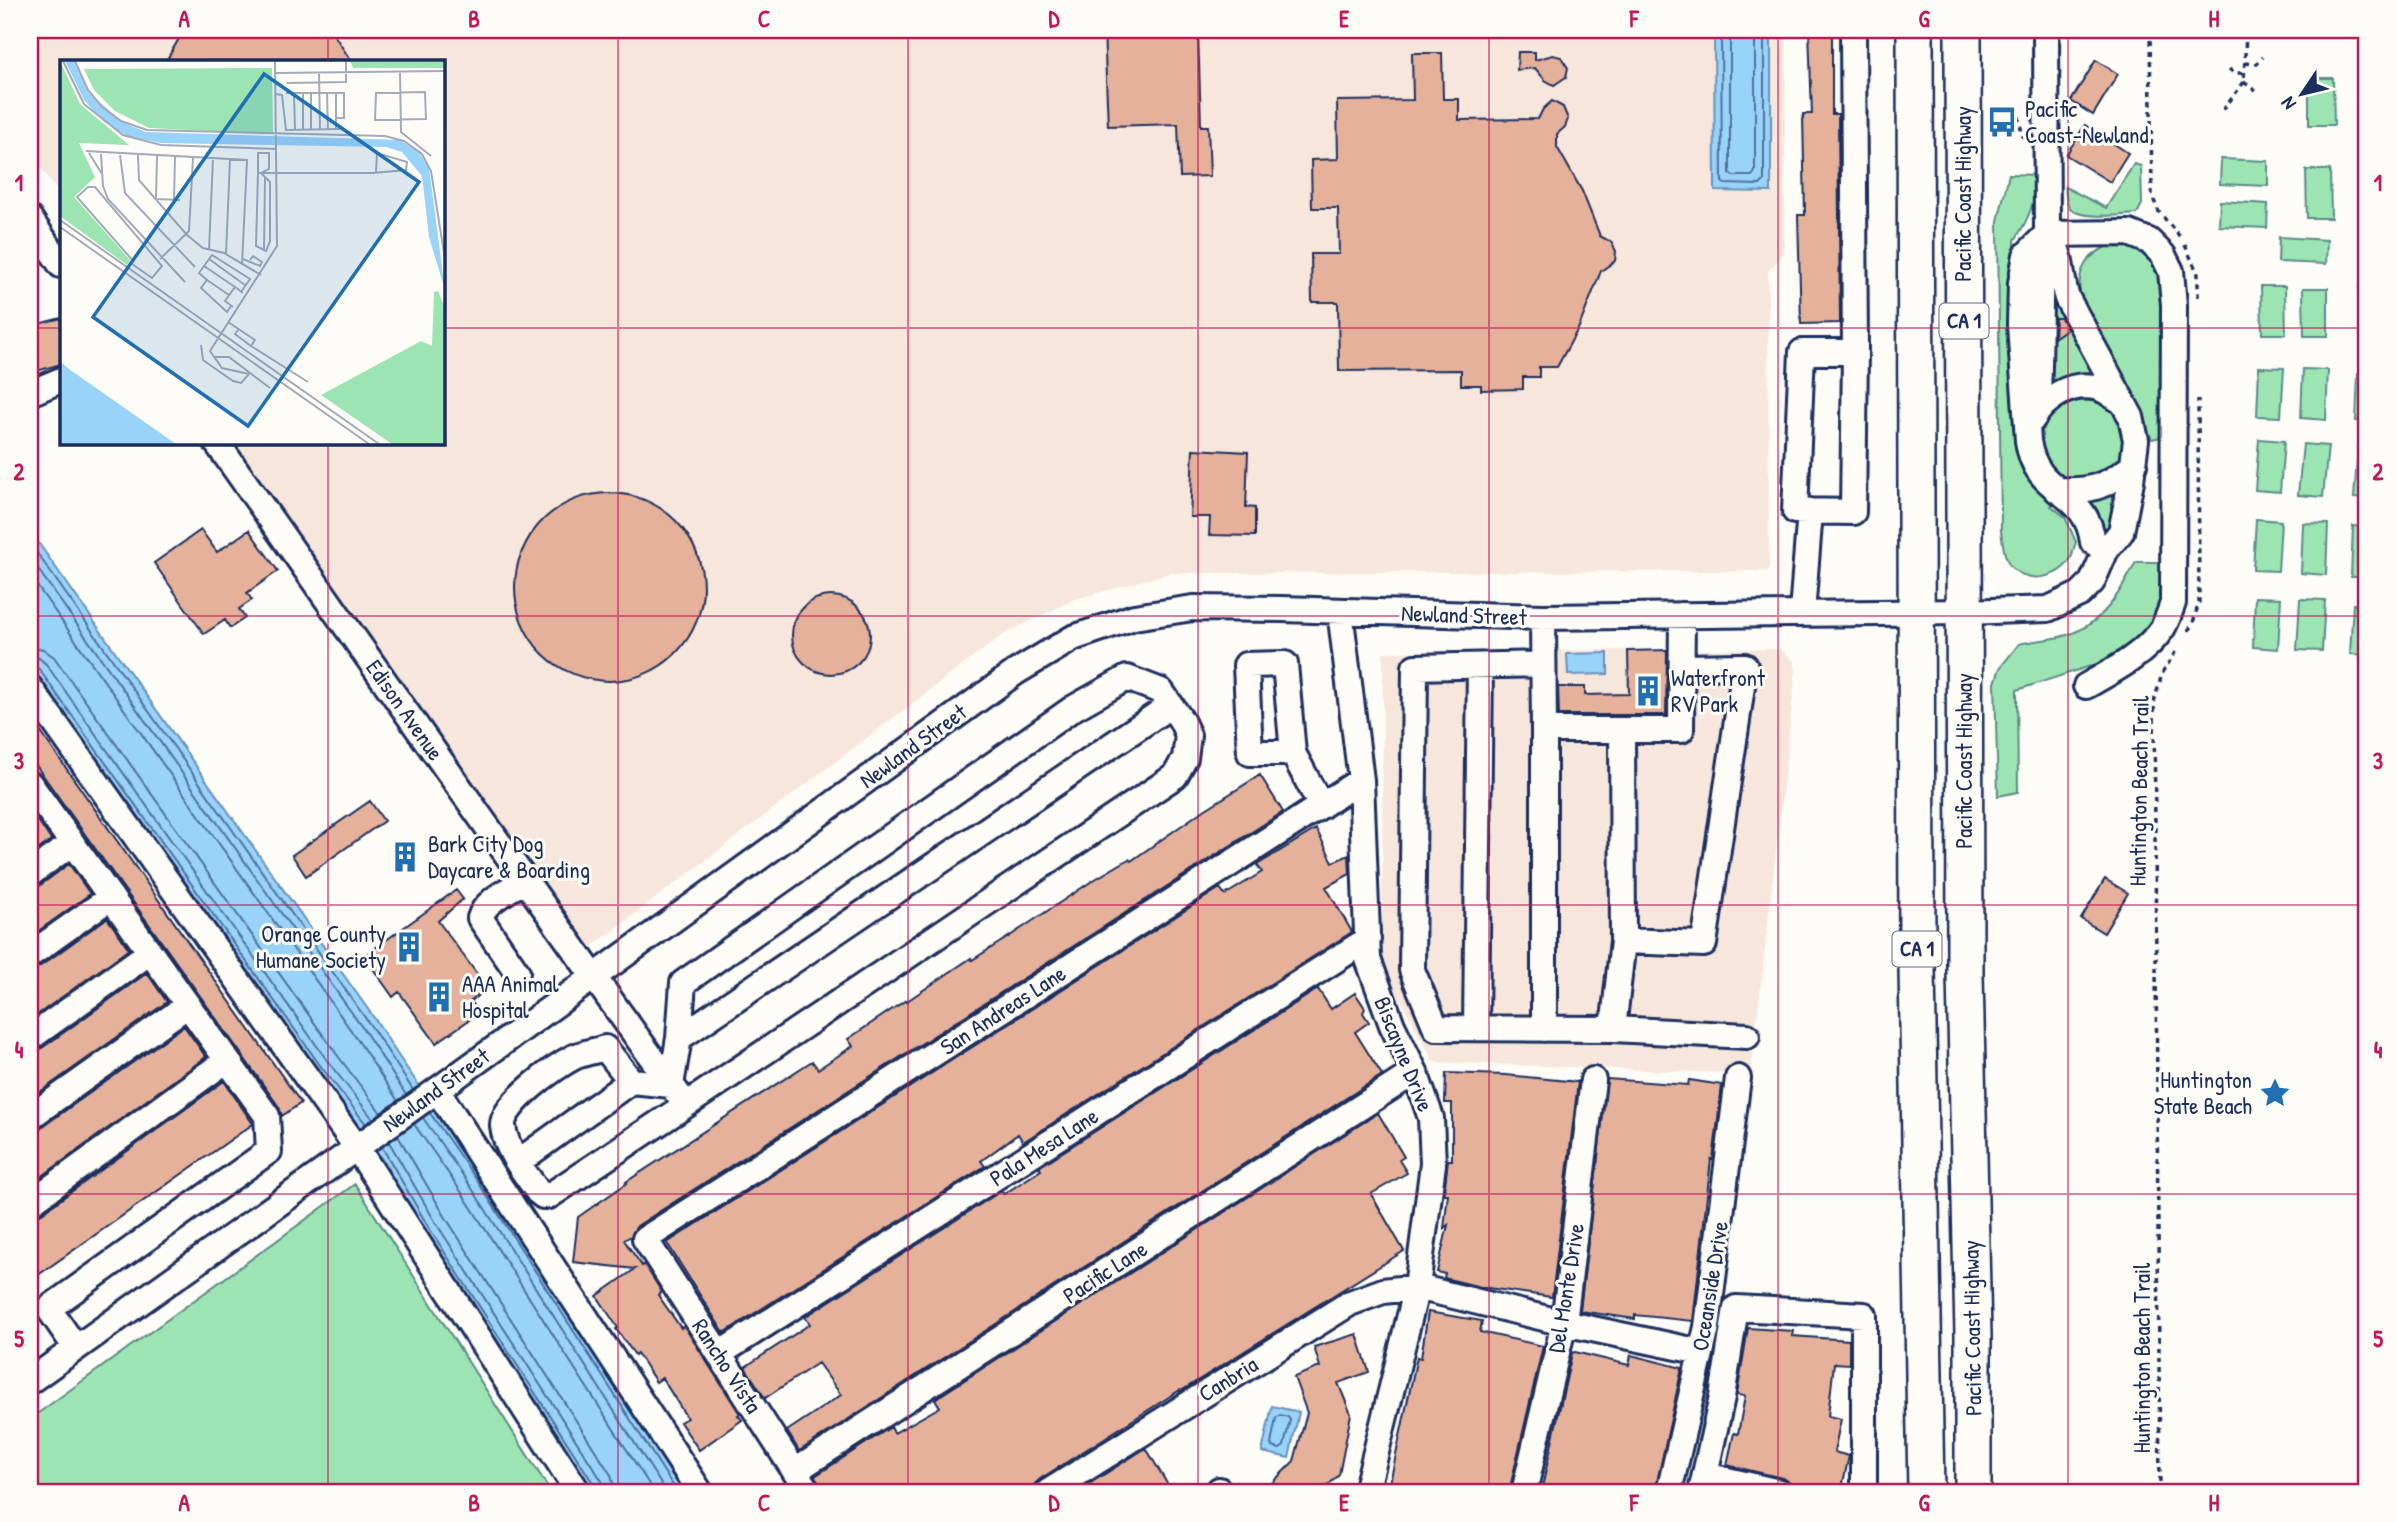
<svg xmlns="http://www.w3.org/2000/svg" width="2397" height="1522" font-family="'Patrick Hand',sans-serif">
  <style>
    .built { fill: #f6e6db }
    .green { fill: #9ce5b3; stroke: #5c8a88; stroke-width: 2 }
    .water { fill: #9ad3fa; stroke: #6791bc; stroke-width: 2 }
    .lines { fill: none; stroke-linecap: round; stroke-linejoin: round }
    .shore { stroke: #4e719c; stroke-width: 2 }
    .building { fill: #e6b19b; stroke: #1b2f5e; stroke-width: 2 }
    .minor-casing { stroke: #1b2f5e; stroke-width: 30 }
    .highway-casing { stroke: #1b2f5e; stroke-width: 40 }
    .path { stroke: #1b2f5e; stroke-width: 3.5; stroke-dasharray: 5 5; stroke-linecap: butt }
    .minor { stroke: #fdfcf7; stroke-width: 24 }
    .highway { stroke: #fdfcf7; stroke-width: 35 }
    .grid { fill: none; stroke: #c2185b; stroke-width: 2; stroke-opacity: 0.55 }
    .labels { text-anchor: middle; stroke-width: 6; stroke-linejoin: round; paint-order: stroke }
    .shield { fill: #fdfcf7; stroke: #5f6c8c; stroke-width: 2 }
    .shield-label { font-size: 21px; font-weight: bold; fill: #1b2f5e }
    .poi-label { font-size: 23px; fill: #1b2f5e; stroke: #fdfcf7; text-anchor: start }
    .street-label { font-size: 23px; fill: #1b2f5e; stroke: #fdfcf7 }
    .inset-road { fill: none; stroke: #a3aaba; stroke-width: 2 }
    .view { fill: #1f6fb2; fill-opacity: 0.15; stroke: #1f6fb2; stroke-width: 3.5 }
    .inset-edge { fill: none; stroke: #1b2f5e; stroke-width: 3.5 }
    .neatline { fill: none; stroke: #c2185b; stroke-width: 2.5 }
    .grid-label { font-size: 23px; text-anchor: middle; font-weight: bold; fill: #c2185b }
  </style>
  <rect width="100%" height="100%" fill="#fdfcf7"/>
  <filter id="ink" filterUnits="userSpaceOnUse"><feTurbulence type="fractalNoise" baseFrequency=".0143" numOctaves="2"/><feDisplacementMap in="SourceGraphic" scale="14" xChannelSelector="R" yChannelSelector="G"/><feConvolveMatrix kernelMatrix="1 2 1 2 8 2 1 2 1" color-interpolation-filters="sRGB"/></filter>
  <g filter="url(#ink)">
    <path class="built" d="M30,30H1786L1784,253L1768,271L1769,571L1170,573L1075,599L1004,634L590,948L234,443H443V61H61V197L30,152Z
      M1780,649L1793,660L1796,670L1751,1074L1434,1062L1382,965L1383,652Z"/>
    <path class="green" d="M2309,78H2333L2334,125H2309Z
      M2221,159L2268,161V186L2220,184Z
      M2134,164L2141,166L2142,204L2137,214C2122,215 2080,220 2070,208C2066,203 2066,194 2065,187L2106,208Z
      M2306,170H2330L2331,218H2307Z
      M2009,174L2034,175C2038,199 2028,220 2015,240L2017,452L2023,472L2055,502L2051,506L2065,517L2076,542C2074,547 2073,554 2071,558C2059,580 2024,585 2009,564C2003,555 2003,541 2001,531L1998,221Z
      M2220,201L2268,204L2267,228L2219,226Z
      M2279,237L2327,240L2326,264L2278,262Z
      M2116,242L2139,246L2163,276L2161,437L2152,439L2081,302C2075,269 2086,255 2116,242Z
      M2261,286H2285L2286,334H2262Z
      M2359,286H2367V333L2360,334Z
      M2303,288H2328V336H2304Z
      M2053,300L2093,371V377L2076,375L2052,383L2049,382L2048,304Z
      M2259,367L2284,368L2281,417L2257,416Z
      M2303,369L2328,370L2326,420L2301,418Z
      M2358,374H2367V422L2356,421Z
      M2085,398C2112,405 2127,419 2123,448C2122,457 2121,467 2113,473C2104,480 2082,481 2070,484C2064,479 2052,474 2047,467C2045,464 2044,456 2042,451C2033,422 2058,401 2085,398Z
      M2259,439L2284,441L2280,492L2255,490Z
      M2303,444L2328,446L2323,497L2298,495Z
      M2358,447L2367,448V499L2354,498Z
      M2117,490L2107,535H2104L2097,510L2089,500Z
      M2256,519L2281,521L2278,571L2253,570Z
      M2303,523L2328,524L2326,575L2301,573Z
      M2353,526L2367,527V577H2351Z
      M2136,562H2162L2164,589L2150,636L2121,656L2017,690L2018,792L1998,796L1995,683L2000,668L2019,644C2035,640 2053,640 2067,635C2103,624 2120,593 2136,562Z
      M2255,597L2281,598L2278,649L2253,647Z
      M2300,599L2325,600L2322,651L2297,650Z
      M2353,604H2367V655L2350,654Z
      M355,1184L551,1492H30V1419Z"/>
    <path class="water" d="M1714,30H1771V192L1715,191Z
      M30,531L379,1025L397,1054L484,1178L685,1492H590L423,1231L384,1162L317,1072L30,669Z
      M1608,653V674L1568,675L1567,654Z
      M1272,1406L1299,1412L1289,1458L1262,1452Z"/>
    <g class="lines">
      <path class="shore" d="M1721,30L1722,182L1725,184L1760,185L1764,181V30
        M1730,30V173L1733,176H1752L1755,172V30
        M30,543L373,1029L413,1090
        M30,558L366,1033L406,1095
        M30,576L357,1039L398,1101
        M30,646L43,649L54,657L338,1056L381,1113
        M30,657L39,658L46,664L329,1063L373,1119
        M30,666L39,669L322,1068L366,1124
        M430,1113L478,1182L677,1492
        M423,1118L471,1187L666,1492
        M414,1124L462,1193L654,1492
        M398,1136L446,1218L611,1475L615,1492
        M389,1142L436,1223L602,1481L605,1492
        M382,1147L429,1228L595,1486L596,1492
        M1280,1415L1288,1417L1290,1420L1284,1446L1280,1449L1272,1447L1271,1444L1276,1418Z"/>
    </g>
    <path class="building" d="M184,30H331L351,61H166Z
      M1104,30H1198L1201,126H1208L1210,176L1180,177L1178,124L1108,126Z
      M1809,30H1832V114H1838L1840,323L1801,324L1798,215H1805L1803,114H1812Z
      M1518,52H1535V60L1553,55L1561,57L1568,68L1566,77L1554,85L1545,80L1535,68L1517,70Z
      M1412,53H1442L1443,99H1459V120L1538,119L1543,109L1552,101L1563,107L1568,119L1565,127L1557,134V147L1582,191L1600,236L1611,242L1616,251L1615,261L1601,271L1579,327L1557,367H1539V377H1523V389L1481,390V385H1461V370L1339,371L1338,302H1312L1311,254H1339L1338,208H1312L1311,160L1338,159L1337,101L1413,100Z
      M2096,60L2118,74L2093,115L2071,101Z
      M2085,125L2128,153L2110,182L2066,155Z
      M61,318V364L30,373V326Z
      M2055,318H2061L2067,329L2054,338Z
      M1193,449L1248,452L1246,507L1255,508V536L1209,535L1210,517H1190Z
      M515 587a94 94 0 1 1 188 0a94 94 0 1 1-188 0Z
      M201,530L217,552L249,530L278,571L247,593L252,600L239,609L245,618L230,628L225,620L204,634L154,563Z
      M792 635a39 39 0 1 1 78 0a39 39 0 1 1-78 0Z
      M1667,650L1666,715H1559L1558,687H1585V695L1629,694L1628,651Z
      M40,731L301,1103L282,1116L279,1107L30,757V738Z
      M1260,775L1283,812L637,1226L631,1236L624,1240L642,1266L644,1264L662,1292L658,1295L681,1328L684,1326L740,1414L738,1415L742,1420L699,1450L680,1422L687,1418L662,1378L656,1382L637,1353L635,1355L616,1329L618,1328L597,1296L635,1269L573,1262L578,1217L627,1183L626,1182L812,1061L818,1069L853,1046L848,1039L906,1000L907,1001L971,958L972,960L1007,938L1092,881L1129,859L1131,861L1198,814Z
      M370,801L384,821L306,876L292,855Z
      M30,809L51,840L30,856Z
      M1316,829L1333,862L1349,855L1350,874L1326,887L1352,932L1023,1142L1018,1134L981,1161L985,1166L724,1333L667,1243L1220,888L1225,895L1262,872L1257,865Z
      M69,864L90,894L30,937V889L39,886Z
      M2105,879L2128,893L2104,933L2081,919Z
      M456,890L463,899L438,921L488,989L471,1001L479,1013L436,1043L399,992L393,997L364,956Z
      M107,918L129,949L30,1020V970L39,967Z
      M147,973L167,1002L30,1099V1053L39,1050Z
      M1318,989L1331,1009L1355,993L1365,1008L1363,1013L1369,1022L1355,1032L1382,1075L799,1451L787,1431L841,1395L818,1363L765,1398L745,1367L810,1324L805,1317L1001,1191L1004,1194L1041,1170L1039,1167Z
      M184,1026L206,1057L30,1185V1132L39,1129Z
      M1446,1073L1506,1075L1578,1082L1552,1297L1481,1287L1444,1278L1445,1274L1437,1272L1448,1225L1444,1228L1448,1194H1444L1448,1160H1452V1103H1445Z
      M1607,1079L1688,1085L1689,1080L1722,1085L1713,1160L1711,1159L1693,1321L1635,1315V1319L1580,1311Z
      M224,1081L253,1124L38,1275L30,1263V1218L39,1215Z
      M1378,1113L1404,1157L1399,1160L1407,1173L1371,1194L1404,1251L1181,1391L1180,1390L1040,1479L1026,1492H823L815,1476L891,1427L894,1433L940,1407L935,1399Z
      M1428,1312L1482,1321L1480,1332L1543,1346L1509,1492H1388L1417,1357L1421,1358Z
      M1748,1328L1793,1331L1792,1336L1849,1340V1364L1834,1363L1828,1416L1841,1419L1834,1452L1849,1456L1841,1492H1820L1792,1486L1782,1478L1727,1465L1734,1433L1738,1434L1745,1396L1737,1395Z
      M1357,1334L1369,1372L1338,1383L1351,1414L1339,1475L1321,1492H1263L1294,1461L1307,1413L1294,1377L1320,1367L1314,1347Z
      M1575,1352L1629,1365L1631,1355L1682,1368L1655,1492H1541L1572,1353Z
      M1146,1448L1172,1492L1078,1491Z"/>
    <g class="lines">
      <g class="minor-casing">
        <path id="minor" d="M1853,30L1855,352
          M2046,30L2047,234L2026,255L2021,283L2020,325L2028,441C2036,498 2086,487 2093,542L2106,550
          M30,219L61,265
          M2047,234L2129,233L2149,241L2163,255L2171,271L2174,305L2173,603C2170,611 2167,621 2162,629C2144,655 2113,671 2086,686
          M1802,352H1855L1853,512L1795,511Z
          M2038,390C2041,341 2038,291 2043,242
          M30,393L61,380
          M2032,420C2045,398 2071,381 2098,388C2106,390 2115,398 2123,402
          M217,443C373,664 527,886 686,1105L1175,776L1185,758L1188,735L1181,720L1161,691L1127,678L1072,709L683,983L679,1038L671,1085L631,1081L605,1048C595,1051 583,1053 574,1057C556,1066 501,1105 503,1126C506,1151 524,1171 538,1192L543,1196H549L686,1105
          M2057,490C2093,492 2106,486 2134,465
          M1340,611L1361,780L1368,959L1392,1025L1415,1072L1431,1118L1433,1164L1417,1287L1366,1492
          M1802,613L1810,511
          M1543,617L1544,730H1681L1682,615
          M1543,664L1415,667L1412,970L1436,1028L1613,1029L1623,941L1704,944L1745,666L1682,667
          M30,688L357,1148L578,1492
          M1544,730V1029
          M1622,730L1623,941
          M1293,753H1250L1246,665L1285,664L1293,753L1321,806
          M30,784L267,1116L269,1151L52,1306L51,1312L76,1348
          M30,874L72,843
          M30,955L111,897
          M517,972L480,918C485,900 510,890 525,880
          M1476,1028L1480,666
          M1613,1029L1747,1036
          M30,1038L150,952
          M679,1038L1171,705
          M437,1090L700,1492
          M30,1117L188,1005
          M518,1162L631,1081
          M30,1203L227,1060
          M719,1354L1368,939
          M30,1381L429,1096L1016,672L1073,638L1134,617L1193,608L1282,609L1543,617L1964,612L2048,609L2080,594L2092,582L2106,550L2121,532L2131,481L2136,440L2131,417L2067,298C2059,275 2064,251 2047,234
          M795,1471L1415,1072
          M1705,1475L1779,1492
          M1219,1490L1221,1492
          M808,1492L645,1239L1361,780
          M1048,1492L1350,1303L1383,1291L1417,1287L1564,1323L1701,1352
          M1524,1492L1564,1323L1593,1080
          M1669,1492L1707,1327L1738,1078
          M1701,1492L1722,1397L1736,1308L1864,1315V1492"/>
      </g>
      <g class="highway-casing">
        <path id="highway" d="M1915,30L1917,968L1926,1492
          M1963,30L1965,975L1973,1335V1492"/>
      </g>
      <path class="path" d="M2150,30L2152,196L2159,212L2181,238
        M2245,63L2257,64L2263,57
        M2229,69L2234,73H2244
        M2244,82L2257,92
        M2004,109H2017L2023,138
        M2223,110L2244,82L2246,30
        M2185,245L2198,274V297
        M2188,631L2193,623L2199,602L2198,399
        M2160,1492L2154,702L2162,674L2177,649"/>
      <use href="#minor" class="minor"/>
      <use href="#highway" class="highway"/>
    </g>
  </g>
  <path class="grid" d="M328,30V61M618,30V1492M908,30V1492M1198,30V1492M1489,30V1492M1778,30V1492M2068,30V1492M30,328H61M443,328H2367M328,443V1492M30,616H2367M30,905H2367M30,1194H2367"/>
  <defs>
    <g id="bus-bare" transform="scale(2.415)"><path d="M-5-6H5V4H4V6H2V4H-2V6H-4V4H-5ZM-3.5-4V0h7V-4ZM-3.5 1.2v1.5H-2V1.2ZM2 1.2v1.5H3.5V1.2Z" fill="#1f6fb2" stroke="#fdfcf7" stroke-width="2.5" paint-order="stroke"/></g>
    <g id="building-bare" transform="scale(2.415)"><path d="M-4-6H4V6H1V3H-1V6H-4ZM-2.5-4.3h1.7v1.8h-1.7ZM.8-4.3h1.7v1.8H.8ZM-2.5-1h1.7V.8h-1.7ZM.8-1h1.7V.8H.8Z" fill="#1f6fb2" stroke="#fdfcf7" stroke-width="2.5" paint-order="stroke"/></g>
    <g id="sight-bare" transform="scale(2.415)"><path d="M0-6L1.8-2.2L6-1.7L2.9 1.2L3.7 5.4L0 3.3L-3.7 5.4L-2.9 1.2L-6-1.7L-1.8-2.2Z" fill="#1f6fb2" stroke="#fdfcf7" stroke-width="2.5" paint-order="stroke"/></g>
  </defs>
  <g fill-rule="evenodd">
    <use href="#bus-bare" x="2002" y="122"/>
    <use href="#building-bare" x="1648" y="691"/>
    <use href="#building-bare" x="405" y="857"/>
    <use href="#building-bare" x="409" y="947"/>
    <use href="#building-bare" x="439" y="997"/>
    <use href="#sight-bare" x="2275" y="1093"/>
  </g>
  <g class="labels">
    <g class="shield">
      <rect x="1939.5" y="303.5" width="49" height="35" rx="5"/>
      <rect x="1892.5" y="931.5" width="49" height="35" rx="5"/>
    </g>
    <g class="shield-label">
      <text x="1964" y="328">CA 1</text>
      <text x="1917" y="956">CA 1</text>
    </g>
    <g class="poi-label">
      <text x="2025" y="117">Pacific<tspan x="2025" dy="26">Coast-Newland</tspan></text>
      <text x="1671" y="686">Waterfront<tspan x="1671" dy="26">RV Park</tspan></text>
      <text x="428" y="852">Bark City Dog<tspan x="428" dy="26">Daycare &amp; Boarding</tspan></text>
      <text x="386" y="942" text-anchor="end">Orange County<tspan x="386" dy="26">Humane Society</tspan></text>
      <text x="462" y="992">AAA Animal<tspan x="462" dy="26">Hospital</tspan></text>
      <text x="2252" y="1088" text-anchor="end">Huntington<tspan x="2252" dy="26">State Beach</tspan></text>
    </g>
    <g class="street-label">
      <text transform="translate(1963 194) rotate(-90)" y="8">Pacific Coast Highway</text>
      <text transform="translate(1464 615) rotate(2)" y="8">Newland Street</text>
      <text transform="translate(405 710) rotate(55)" y="8">Edison Avenue</text>
      <text transform="translate(913 746) rotate(-36)" y="8">Newland Street</text>
      <text transform="translate(1964 761) rotate(-90)" y="8">Pacific Coast Highway</text>
      <text transform="translate(2139 791) rotate(-89)" y="8">Huntington Beach Trail</text>
      <text transform="translate(1003 1010) rotate(-33)" y="8">San Andreas Lane</text>
      <text transform="translate(1404 1054) rotate(68)" y="8">Biscayne Drive</text>
      <text transform="translate(436 1090) rotate(-36)" y="8">Newland Street</text>
      <text transform="translate(1044 1147) rotate(-33)" y="8">Pala Mesa Lane</text>
      <text transform="translate(1105 1272) rotate(-33)" y="8">Pacific Lane</text>
      <text transform="translate(1710 1286) rotate(-81)" y="8">Oceanside Drive</text>
      <text transform="translate(1566 1288) rotate(-81)" y="8">Del Monte Drive</text>
      <text transform="translate(1972 1328) rotate(-91)" y="8">Pacific Coast Highway</text>
      <text transform="translate(2142 1358) rotate(-90)" y="8">Huntington Beach Trail</text>
      <text transform="translate(727 1366) rotate(57)" y="8">Rancho Vista</text>
      <text transform="translate(1228 1379) rotate(-32)" y="8">Canbria</text>
    </g>
  </g>
  <g transform="translate(60 60)">
    <rect width="385" height="385" fill="#fdfcf7"/>
    <path d="M0,1L20,44L69,85L19,83L35,117L14,137L70,200L67,205L0,156ZM290,1H385V8H293ZM212,8L213,74L89,68L55,51L34,30L24,9ZM378,231L385,248V384H332L261,335L361,281L372,286L374,232Z" fill="#9ce5b3"/>
    <path d="M5,1H14L29,33L64,63L86,72L340,80L359,92L369,108L385,230L369,177L362,116L342,92L326,87L101,83L67,76L42,60L24,40ZM0,301L9,309L116,384H0Z" fill="#9ad3fa"/>
    <path class="inset-road" d="M3,1L24,44L63,75L101,85L217,89M15,1L28,30L42,47L61,61L87,70L325,76L344,81L362,94L371,111L385,199M340,12L341,72L371,96M216,13L385,11M259,13L260,70M227,23L286,22V1M365,32L366,59L315,60L316,33ZM226,33H284V58H276V69M234,33L235,70M243,33V70M251,33V70M267,33L268,70M276,33V60M216,34L222,35L226,70L280,69M26,91L187,100L182,205M29,93L42,114M41,94L43,126L48,139L125,222M60,95L65,133L135,207M78,95L79,120L127,175L143,188L164,193L201,215M97,96L96,139L120,140M198,113V93H209V109L201,113L210,122V181L206,191L196,186L198,113H313L346,110L347,102L317,93L316,112M114,140L115,97M0,160L319,384M0,167L309,384M149,190L153,98M204,191L205,118M166,194L170,99M100,199L129,171L133,98M149,199L185,225M183,199L200,206L202,202L193,196L190,200M72,204L92,218L102,206L35,127H28L17,137L74,202M144,206L175,227M147,220L169,235M171,246L167,252L141,228L147,220L139,213L152,195L190,219L181,232M173,247L165,241L175,227L183,233M168,262L195,280L191,286L175,274L178,270M141,285L143,300L173,321L181,323L189,314M191,286L248,322M154,297H169L210,328M189,314L162,308L150,291L217,186L215,1"/>
    <path class="view" d="M204,14L359,122L188,366L33,257Z"/>
    <rect width="385" height="385" class="inset-edge"/>
  </g>
  <rect width="2397" height="1522" fill="none" stroke="#fdfcf7" stroke-width="77"/>
  <g transform="translate(2302 94) rotate(235)" stroke="#fdfcf7" stroke-width="5" paint-order="stroke">
  <path d="M0-5L12 26L0 18L-12 26Z" fill="#1b2f5e"/>
  <text y="-10" font-size="19" font-weight="bold" text-anchor="middle" fill="#1b2f5e">N</text>
  </g>
  <rect x="38" y="38" width="2320" height="1446" class="neatline"/>
  <g class="grid-label">
    <text x="184" y="27">A</text>
    <text x="474" y="27">B</text>
    <text x="764" y="27">C</text>
    <text x="1054" y="27">D</text>
    <text x="1344" y="27">E</text>
    <text x="1634" y="27">F</text>
    <text x="1924" y="27">G</text>
    <text x="2214" y="27">H</text>
    <text x="19" y="191">1</text>
    <text x="2378" y="191">1</text>
    <text x="19" y="480">2</text>
    <text x="2378" y="480">2</text>
    <text x="19" y="769">3</text>
    <text x="2378" y="769">3</text>
    <text x="19" y="1058">4</text>
    <text x="2378" y="1058">4</text>
    <text x="19" y="1347">5</text>
    <text x="2378" y="1347">5</text>
    <text x="184" y="1511">A</text>
    <text x="474" y="1511">B</text>
    <text x="764" y="1511">C</text>
    <text x="1054" y="1511">D</text>
    <text x="1344" y="1511">E</text>
    <text x="1634" y="1511">F</text>
    <text x="1924" y="1511">G</text>
    <text x="2214" y="1511">H</text>
  </g>
</svg>
